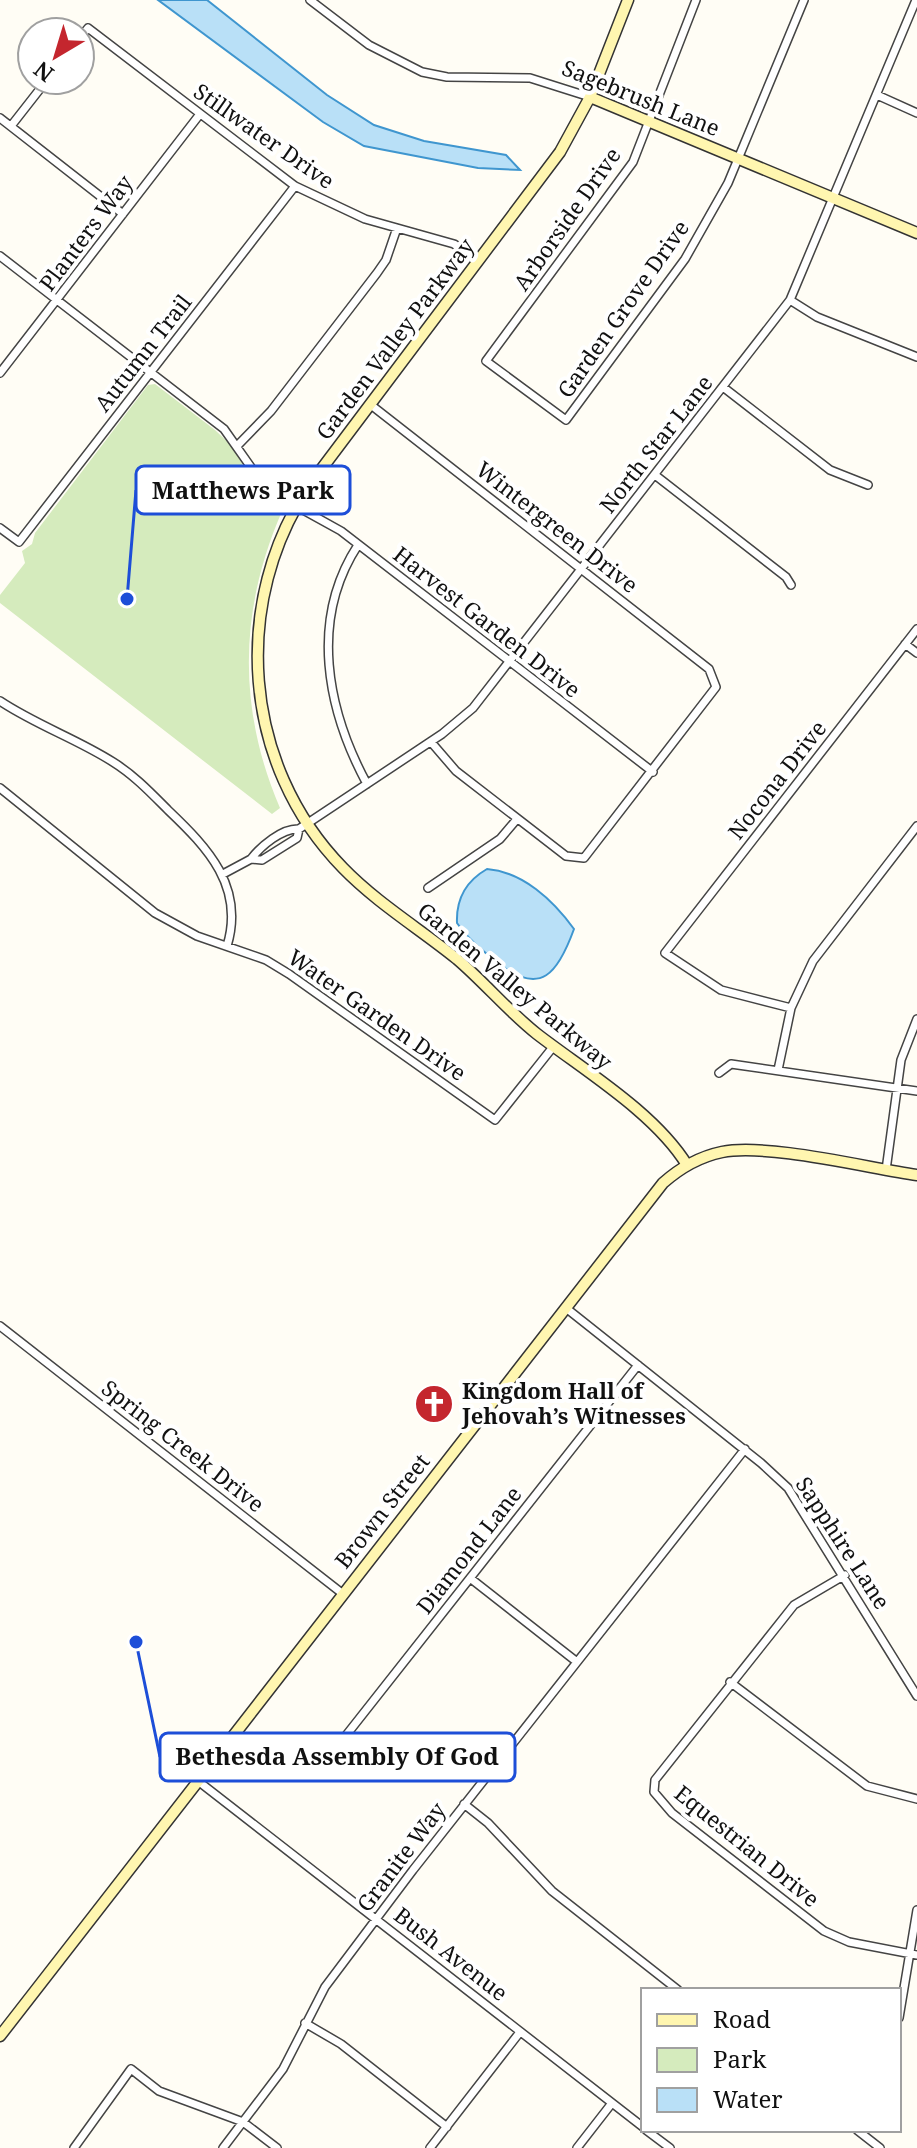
<svg xmlns="http://www.w3.org/2000/svg" width="917" height="2148" font-family="'Noto Serif',serif">
  <style>
    .green { fill: #d5ebbd }
    .water { fill: #b9e0f7; stroke: #3f96cf; stroke-width: 2 }
    .lines { fill: none; stroke-linecap: round; stroke-linejoin: round }
    .street-casing { stroke: #444; stroke-width: 10 }
    .secondary-casing { stroke: #333; stroke-width: 13 }
    .street { stroke: #fff; stroke-width: 7 }
    .secondary { stroke: #fff6b0; stroke-width: 10 }
    .labels { text-anchor: middle; stroke-width: 8; stroke-linejoin: round; paint-order: stroke }
    .street-label { font-size: 22px; fill: #111; stroke: #fff }
    .poi-label { font-size: 22px; font-weight: bold; fill: #111; stroke: #fff; text-anchor: start }
    .leader { fill: none; stroke: #1d4ed8; stroke-width: 3 }
    .callout-dot { fill: #1d4ed8; stroke: #fff; stroke-width: 3 }
    .callout { fill: #fff; stroke: #1d4ed8; stroke-width: 3 }
    .callout-label { font-size: 24px; text-anchor: middle; font-weight: bold; fill: #111 }
  </style>
  <rect width="100%" height="100%" fill="#fffdf5"/>
  <path class="green" d="M155,384L215,430L232,446L255,485L283,509C239,608 237,708 280,808L272,814L0,603V595L25,563L22,551L32,544L35,533L148,385Z"/>
  <path class="water" d="M158,0H207L327,95L374,125L424,141L506,155L520,170L478,168L364,146L323,122Z
    M487,869C523,872 553,900 574,929C558,973 541,997 498,963C483,951 468,939 457,923C456,899 466,881 487,869Z"/>
  <g class="lines">
    <g class="street-casing">
      <path id="street" d="M310,0L369,45L422,72L447,77L530,78L590,97
        M696,0L633,162L486,361L566,420L685,259L728,183L804,0
        M80,38L88,28L295,186L365,219L454,244L479,261
        M877,95L917,113
        M0,118L123,214
        M11,126L47,80
        M0,256L224,429L267,490L341,531L653,772
        M790,300L817,317L917,357
        M0,373L200,114
        M723,387L830,470L868,485
        M371,405L709,669L716,687L584,858L566,856L456,771L431,742
        M238,445L271,411L377,273L386,260L397,228
        M655,475L786,577L791,585
        M0,528L19,542L295,186
        M358,545C309,620 327,710 367,784
        M905,644L917,653
        M0,701C36,725 77,739 113,762C134,775 151,793 168,810C208,848 245,887 227,946
        M0,788L155,913L197,936L266,960L289,974L495,1120L553,1047
        M299,829L297,838L262,860L251,859C261,846 282,828 299,829L442,734L473,708L790,300L916,0
        M223,874L251,859
        M428,888L500,839L517,819
        M791,1008L721,990L665,953L917,629
        M778,1070L791,1008L813,961L917,826
        M719,1073L731,1064L917,1091
        M886,1170L901,1060L917,1019
        M566,1308L761,1463L788,1488L917,1696
        M0,1326L343,1594
        M845,1575L794,1605L655,1780L654,1792L672,1813L824,1931L849,1942L917,1955
        M470,1578L577,1662
        M730,1682L867,1786L917,1799
        M329,1757L638,1365
        M198,1781L643,2127
        M464,1804L488,1823L552,1891L678,1990
        M899,2018L917,1910
        M305,2023L341,2044L447,2127
        M646,2130L670,2148
        M857,2130L880,2148
        M74,2148L131,2069L159,2091L243,2122L277,2148
        M223,2148L283,2069L325,1987L413,1870L745,1449
        M430,2148L520,2032
        M577,2148L612,2103"/>
    </g>
    <g class="secondary-casing">
      <path id="secondary" d="M628,0L590,97L560,152L311,483C230,601 242,765 343,868C377,903 420,929 457,959C485,983 508,1011 537,1034C585,1071 655,1113 687,1165
        M590,97L917,233
        M0,2036L663,1183C680,1168 698,1157 722,1152C767,1143 868,1168 917,1175"/>
    </g>
    <use href="#street" class="street"/>
    <use href="#secondary" class="secondary"/>
  </g>
  <defs>
    <g id="church-disc" transform="scale(2)"><circle r="9.5" fill="#c4262e" stroke="#fff"/><path d="M-1.2-6h2.4v3.5h3.3v2.4h-3.3V6h-2.4V-.1h-3.3v-2.4h3.3Z" fill="#fff"/></g>
  </defs>
  <g fill-rule="evenodd">
    <use href="#church-disc" x="434" y="1404"/>
  </g>
  <g class="labels">
    <g class="street-label">
      <text transform="translate(641 98) rotate(22)" y="8">Sagebrush Lane</text>
      <text transform="translate(264 136) rotate(35)" y="8">Stillwater Drive</text>
      <text transform="translate(567 219) rotate(-55)" y="8">Arborside Drive</text>
      <text transform="translate(86 233) rotate(-53)" y="8">Planters Way</text>
      <text transform="translate(623 309) rotate(-55)" y="8">Garden Grove Drive</text>
      <text transform="translate(395 339) rotate(-53)" y="8">Garden Valley Parkway</text>
      <text transform="translate(143 353) rotate(-52)" y="8">Autumn Trail</text>
      <text transform="translate(656 444) rotate(-52)" y="8">North Star Lane</text>
      <text transform="translate(557 527) rotate(38)" y="8">Wintergreen Drive</text>
      <text transform="translate(487 622) rotate(38)" y="8">Harvest Garden Drive</text>
      <text transform="translate(777 780) rotate(-52)" y="8">Nocona Drive</text>
      <text transform="translate(515 986) rotate(40)" y="8">Garden Valley Parkway</text>
      <text transform="translate(377 1015) rotate(35)" y="8">Water Garden Drive</text>
      <text transform="translate(183 1446) rotate(38)" y="8">Spring Creek Drive</text>
      <text transform="translate(382 1511) rotate(-52)" y="8">Brown Street</text>
      <text transform="translate(843 1543) rotate(57)" y="8">Sapphire Lane</text>
      <text transform="translate(469 1550) rotate(-52)" y="8">Diamond Lane</text>
      <text transform="translate(747 1846) rotate(39)" y="8">Equestrian Drive</text>
      <text transform="translate(401 1857) rotate(-53)" y="8">Granite Way</text>
      <text transform="translate(451 1954) rotate(38)" y="8">Bush Avenue</text>
    </g>
    <g class="poi-label">
      <text x="462" y="1399">Kingdom Hall of<tspan x="462" dy="25">Jehovah’s Witnesses</tspan></text>
    </g>
  </g>
  <path class="leader" d="M127 599L136 490M136 1642L160 1757"/>
  <g class="callout-dot">
    <circle cx="127" cy="599" r="8"/>
    <circle cx="136" cy="1642" r="8"/>
  </g>
  <g class="callout">
    <rect x="136" y="466" width="214" height="48" rx="8"/>
    <rect x="160" y="1733" width="355" height="48" rx="8"/>
  </g>
  <g class="callout-label">
    <text x="243" y="499">Matthews Park</text>
    <text x="337" y="1765">Bethesda Assembly Of God</text>
  </g>
  <rect x="641" y="1988" width="260" height="144" fill="#ffffff" stroke="#a0a0a0" stroke-width="2"/>
  <rect x="657" y="2014" width="40" height="12" fill="#fff6b0" stroke="#a0a0a0" stroke-width="2"/>
  <text x="713" y="2028" font-size="24" fill="#111111">Road</text>
  <rect x="657" y="2048" width="40" height="24" fill="#d5ebbd" stroke="#a0a0a0" stroke-width="2"/>
  <text x="713" y="2068" font-size="24" fill="#111111">Park</text>
  <rect x="657" y="2088" width="40" height="24" fill="#b9e0f7" stroke="#a0a0a0" stroke-width="2"/>
  <text x="713" y="2108" font-size="24" fill="#111111">Water</text>
  <g transform="translate(56 56) rotate(218)"><circle r="38" fill="#ffffff" stroke="#a0a0a0" stroke-width="2"/>
  <path d="M0-6L14 30L0 20L-14 30Z" fill="#c4262e"/>
  <text y="-12" font-size="22" font-weight="bold" text-anchor="middle" fill="#111111">N</text>
  </g>
</svg>
